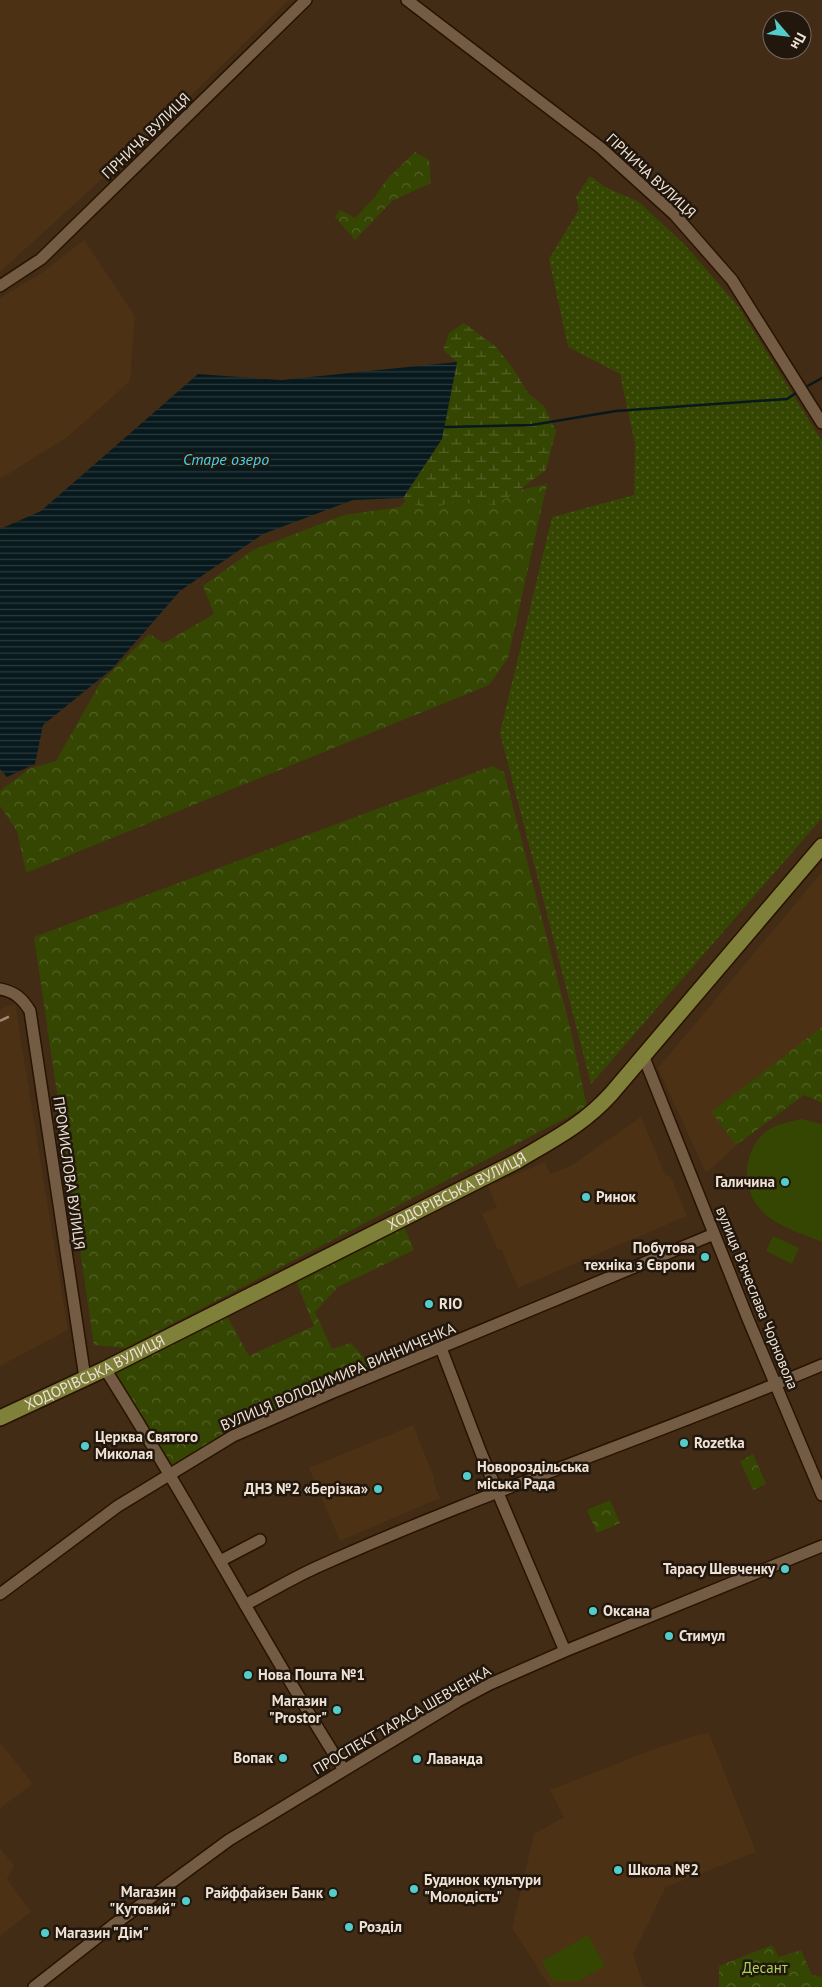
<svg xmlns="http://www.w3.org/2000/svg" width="822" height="1987" font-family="'PT Sans',sans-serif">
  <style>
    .built { fill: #4c3114 }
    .grass { fill: url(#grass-dots) }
    .forest { fill: url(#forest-crowns) }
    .wetland { fill: url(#wetland-marsh) }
    .pitch { fill: #354603 }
    .water { fill: url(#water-rules) }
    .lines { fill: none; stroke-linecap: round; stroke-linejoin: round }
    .stream { stroke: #07191d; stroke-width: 2.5 }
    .minor-casing { stroke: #281300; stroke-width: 14 }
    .major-casing { stroke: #281300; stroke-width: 18 }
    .minor { stroke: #745c44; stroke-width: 11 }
    .major { stroke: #7f803a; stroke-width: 15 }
    .rail { stroke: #9d8b79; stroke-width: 2.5; stroke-dasharray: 10 5; stroke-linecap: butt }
    .poi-dot { fill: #53cdca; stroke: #21170d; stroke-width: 2 }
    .labels { text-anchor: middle; stroke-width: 5; stroke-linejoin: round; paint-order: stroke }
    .street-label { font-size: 15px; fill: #efe1d4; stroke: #21170d }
    .poi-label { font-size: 15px; font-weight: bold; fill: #efe1d4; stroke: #21170d; text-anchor: start }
    .park-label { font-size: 15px; fill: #abd256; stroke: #21170d }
    .water-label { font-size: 16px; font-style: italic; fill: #42d4f0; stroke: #21170d }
  </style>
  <defs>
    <pattern id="grass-dots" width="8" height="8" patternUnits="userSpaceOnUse" patternTransform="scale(1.25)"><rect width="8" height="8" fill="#354603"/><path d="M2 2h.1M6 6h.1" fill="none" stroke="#536027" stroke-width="1.8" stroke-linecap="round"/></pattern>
    <pattern id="forest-crowns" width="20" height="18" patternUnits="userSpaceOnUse" patternTransform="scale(1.25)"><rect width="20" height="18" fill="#354603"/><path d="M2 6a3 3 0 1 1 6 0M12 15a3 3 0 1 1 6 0" fill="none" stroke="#536027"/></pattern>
    <pattern id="wetland-marsh" width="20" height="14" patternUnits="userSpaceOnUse" patternTransform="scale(1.25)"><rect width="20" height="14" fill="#354603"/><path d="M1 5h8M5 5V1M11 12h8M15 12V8" fill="none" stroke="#536027"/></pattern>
    <pattern id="water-rules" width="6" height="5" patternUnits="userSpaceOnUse" patternTransform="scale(1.25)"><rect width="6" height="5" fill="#07191d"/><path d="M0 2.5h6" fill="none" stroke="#2b3a3d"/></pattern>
  </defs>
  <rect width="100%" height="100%" fill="#422c15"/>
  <path class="built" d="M0,0H289L148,137L0,272Z
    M84,240L135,316L130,381L69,436L0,479V298L43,272Z
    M822,872V1069L706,1173L658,1068Z
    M15,1004L68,1330L0,1366V1009Z
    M641,1117L666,1176L670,1175L687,1216L518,1288L501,1249L498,1250L482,1214L497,1207L488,1186L545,1162L550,1174L572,1165Z
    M413,1425L435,1480L433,1481L440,1498L340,1541L309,1468Z
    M709,1733L756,1852L666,1887L633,1954L644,1987H550L512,1928L534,1834L564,1817L550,1790L657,1748L697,1735Z
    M0,1742L33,1784L0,1808Z
    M0,1848L14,1866L7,1879L31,1912L0,1936Z"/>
  <path class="grass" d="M590,176L607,188L639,202L685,245L738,306L822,441V818L591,1084L500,733L552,517L634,495L635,444L620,374L568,347L549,259L579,209L576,197Z"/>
  <path class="forest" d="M415,152L429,160L431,183L392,201L355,240L335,217L340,210L355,218L375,197L387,179Z
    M547,484L508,658L489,685L26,873L17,831L0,806V791L29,769L56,761L100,683L149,634L164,643L214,614L203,586L253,550L344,515L400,507L420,485L494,496Z
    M492,766L504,772L571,1031L587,1107L126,1348L94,1345L34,937Z
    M822,1027V1103L804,1095L736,1145L711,1112Z
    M404,1226L414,1250L338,1287L315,1312L332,1349L351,1343L374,1369L231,1430L173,1466L116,1373L227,1316L249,1356L314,1326L296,1281Z
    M753,1454L766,1484L753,1490L740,1461Z
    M610,1500L620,1523L597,1533L587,1510Z
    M772,1945L779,1957L801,1950L812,1975L822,1977V1987H719V1966Z"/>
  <path class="wetland" d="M464,323L496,347L512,367L528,393L544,406L556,431L546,470L515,493L495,505L452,502L435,507L421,506L407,502L403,498L442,439L457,362L443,350L449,333Z"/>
  <path class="pitch" d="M802,1119L822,1124V1242C803,1234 776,1227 761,1210C741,1189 743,1153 763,1134C774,1124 788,1122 802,1119Z
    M773,1236L799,1248L792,1264L766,1251Z
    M588,1935L605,1966L579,1981H553L542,1961Z"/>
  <path class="water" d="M457,362L442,439L403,498L353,500L263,534L180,591L112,669L43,725L35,764L7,777L0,769V529L41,511L198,374L281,380Z"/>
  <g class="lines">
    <path class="stream" d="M804,388L822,378
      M445,427L532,425L616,411L787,399L799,391"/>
    <g class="minor-casing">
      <path id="minor" d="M407,0L601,148L675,215L732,280L822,423
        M0,286L41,259L306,0
        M0,989C15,992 22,998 30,1011L85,1378
        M643,1055L748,1319L822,1495
        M441,1348L481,1453L565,1651
        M105,1369C189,1500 260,1638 344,1770
        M220,1561L260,1540
        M0,1594L118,1506L233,1436L331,1393L714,1234
        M245,1605C268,1593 291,1579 315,1568C481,1493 654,1436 822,1365
        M34,1987L112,1926L229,1840L458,1701L490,1684L565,1651L822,1546"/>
    </g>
    <g class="major-casing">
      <g id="major">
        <path id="s1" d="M0,1418L105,1369L517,1161C552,1140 583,1125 611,1094L822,846"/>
      </g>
    </g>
    <use href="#minor" class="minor"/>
    <use href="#major" class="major"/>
    <path class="rail" d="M0,1021L12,1015"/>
  </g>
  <g class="poi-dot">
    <circle cx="785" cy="1182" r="5"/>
    <circle cx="586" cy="1197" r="5"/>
    <circle cx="705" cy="1257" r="5"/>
    <circle cx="429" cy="1304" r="5"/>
    <circle cx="684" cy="1443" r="5"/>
    <circle cx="85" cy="1446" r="5"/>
    <circle cx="467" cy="1476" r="5"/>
    <circle cx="378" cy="1489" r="5"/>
    <circle cx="785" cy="1569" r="5"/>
    <circle cx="593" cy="1611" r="5"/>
    <circle cx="669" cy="1636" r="5"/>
    <circle cx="248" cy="1675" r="5"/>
    <circle cx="337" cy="1710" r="5"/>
    <circle cx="283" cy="1758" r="5"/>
    <circle cx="417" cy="1759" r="5"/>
    <circle cx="618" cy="1870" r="5"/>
    <circle cx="414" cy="1889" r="5"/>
    <circle cx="333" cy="1893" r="5"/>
    <circle cx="186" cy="1901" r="5"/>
    <circle cx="349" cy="1927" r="5"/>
    <circle cx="45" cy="1933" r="5"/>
  </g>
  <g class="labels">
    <g class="street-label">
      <text transform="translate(146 136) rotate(-44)" y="5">ГІРНИЧА ВУЛИЦЯ</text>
      <text transform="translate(651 176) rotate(43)" y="5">ГІРНИЧА ВУЛИЦЯ</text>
      <text transform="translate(69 1173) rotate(82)" y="5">ПРОМИСЛОВА ВУЛИЦЯ</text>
      <text dy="5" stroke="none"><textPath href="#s1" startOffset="510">ХОДОРІВСЬКА ВУЛИЦЯ</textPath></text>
      <text transform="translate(757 1298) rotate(68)" y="5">вулиця Вʼячеслава Чорновола</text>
      <text dy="5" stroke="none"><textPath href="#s1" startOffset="105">ХОДОРІВСЬКА ВУЛИЦЯ</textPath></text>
      <text transform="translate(338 1377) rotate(-23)" y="5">ВУЛИЦЯ ВОЛОДИМИРА ВИННИЧЕНКА</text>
      <text transform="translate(402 1720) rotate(-30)" y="5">ПРОСПЕКТ ТАРАСА ШЕВЧЕНКА</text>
    </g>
    <g class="poi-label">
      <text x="775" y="1187" text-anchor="end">Галичина</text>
      <text x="596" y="1202">Ринок</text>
      <text x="695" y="1253" text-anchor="end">Побутова<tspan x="695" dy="17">техніка з Європи</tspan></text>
      <text x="439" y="1309">RIO</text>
      <text x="95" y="1442">Церква Святого<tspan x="95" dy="17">Миколая</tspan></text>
      <text x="694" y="1448">Rozetka</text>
      <text x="477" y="1472">Новороздільська<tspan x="477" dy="17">міська Рада</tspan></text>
      <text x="368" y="1494" text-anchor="end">ДНЗ №2 «Берізка»</text>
      <text x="775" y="1574" text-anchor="end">Тарасу Шевченку</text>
      <text x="603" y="1616">Оксана</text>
      <text x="679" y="1641">Стимул</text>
      <text x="258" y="1680">Нова Пошта №1</text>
      <text x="327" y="1706" text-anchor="end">Магазин<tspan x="327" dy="17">"Prostor"</tspan></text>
      <text x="273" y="1763" text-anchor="end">Вопак</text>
      <text x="427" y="1764">Лаванда</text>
      <text x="628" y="1875">Школа №2</text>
      <text x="424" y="1885">Будинок культури<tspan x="424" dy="17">"Молодість"</tspan></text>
      <text x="176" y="1897" text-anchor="end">Магазин<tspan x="176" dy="17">"Кутовий"</tspan></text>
      <text x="323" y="1898" text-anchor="end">Райффайзен Банк</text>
      <text x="359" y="1932">Розділ</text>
      <text x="55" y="1938">Магазин "Дім"</text>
    </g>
    <g class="park-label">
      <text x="765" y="1973">Десант</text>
    </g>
    <g class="water-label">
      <text x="226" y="465">Старе озеро</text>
    </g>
  </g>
  <g transform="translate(787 35) rotate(118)"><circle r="24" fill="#21170d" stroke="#73685d"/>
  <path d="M0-4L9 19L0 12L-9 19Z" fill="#53cdca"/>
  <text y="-8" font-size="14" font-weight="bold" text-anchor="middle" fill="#efe1d4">Пн</text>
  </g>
</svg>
